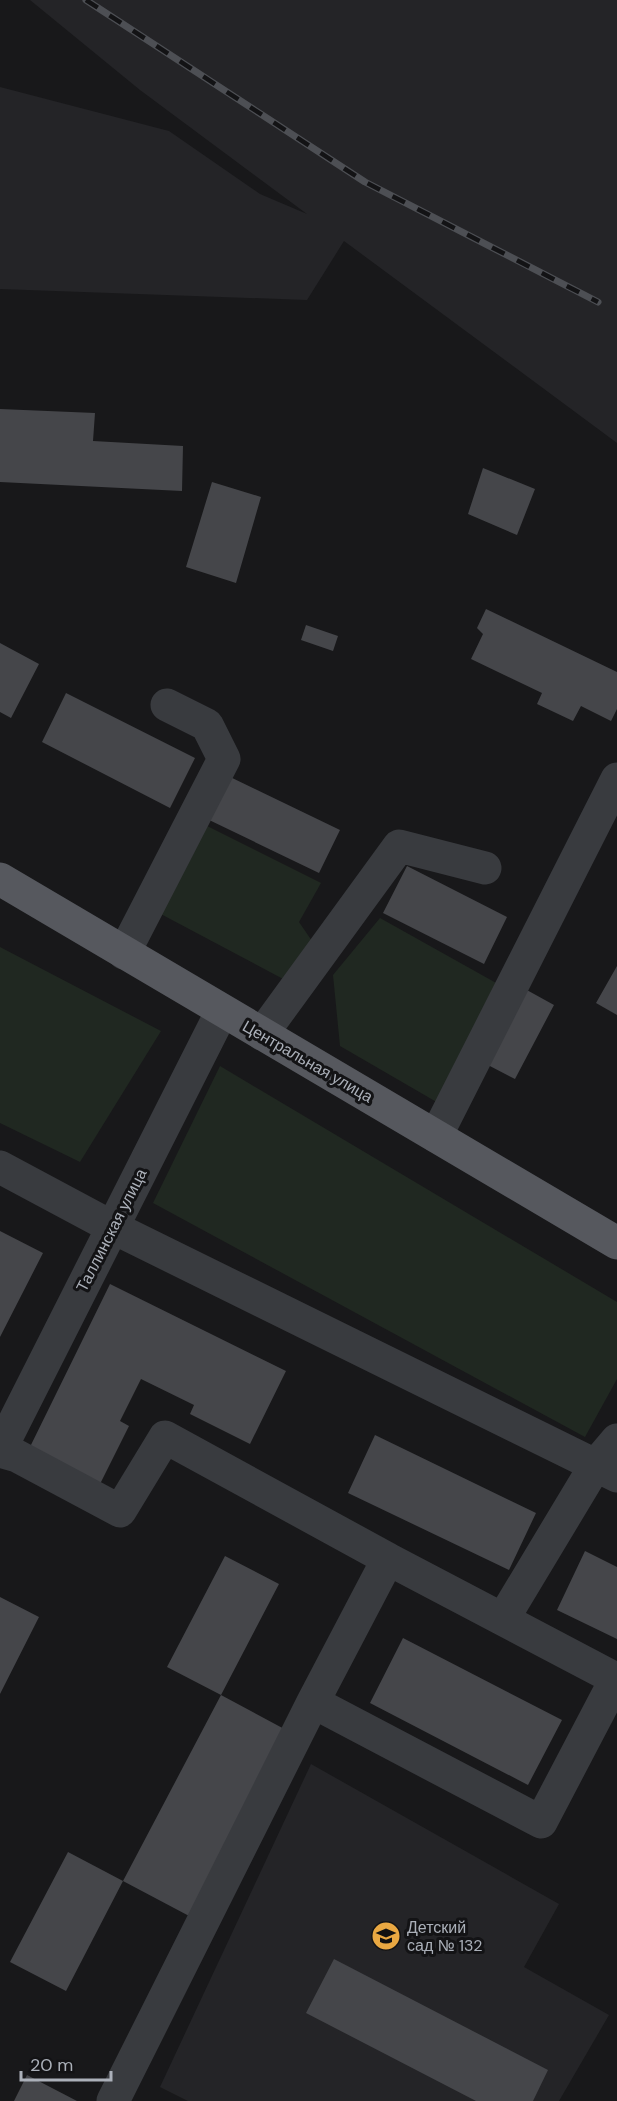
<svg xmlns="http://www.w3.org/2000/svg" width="617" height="2101" font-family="'DM Sans',sans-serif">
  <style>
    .built { fill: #242427 }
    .green { fill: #202821 }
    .building { fill: #45464a }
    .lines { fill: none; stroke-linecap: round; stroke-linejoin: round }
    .minor { stroke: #393b3f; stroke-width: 33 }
    .major { stroke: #56585e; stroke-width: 33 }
    .rail-casing { stroke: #4d4f54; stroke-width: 7 }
    .rail { stroke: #131315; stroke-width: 4.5; stroke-dasharray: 14; stroke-linecap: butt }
    .labels { text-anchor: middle; stroke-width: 6; stroke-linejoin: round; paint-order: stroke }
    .street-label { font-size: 16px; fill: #abb0b9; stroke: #131315 }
    .poi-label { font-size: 16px; fill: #abb0b9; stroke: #131315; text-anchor: start }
  </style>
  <rect width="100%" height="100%" fill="#18181a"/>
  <path class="built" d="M30,0H617V443L344,241L307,300L0,289V87L169,131L260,194L307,214L140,90Z
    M311,1764L559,1904L524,1967L609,2015L559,2101H188L160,2087Z"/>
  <path class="green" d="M201,823L321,883L299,922L312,941L285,980L157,912Z
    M380,918L498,984L440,1104L340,1046L333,975Z
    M0,947L161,1031L80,1162L0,1123Z
    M220,1066L617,1302V1379L585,1437L153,1203Z"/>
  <path class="building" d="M0,409L95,413L93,441L183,446L182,491L0,482Z
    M483,468L535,489L517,535L468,514Z
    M212,482L261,497L236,583L186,567Z
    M486,609L617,672V709L611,721L581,706L573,721L537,704L542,693L471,659L483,634L477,628Z
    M306,625L338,636L333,651L301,640Z
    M0,643L39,664L11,718L0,712Z
    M66,693L195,758L170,808L42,742Z
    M226,775L340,830L319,873L205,818Z
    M407,866L507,917L484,964L383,913Z
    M617,966V1015L596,1003Z
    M525,989L554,1005L515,1079L486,1064Z
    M0,1231L43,1253L0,1337Z
    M110,1284L286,1371L250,1444L190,1414L194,1405L141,1379L120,1421L129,1426L99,1486L28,1451Z
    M375,1435L536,1513L509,1570L348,1493Z
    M585,1551L617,1567V1639L557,1610Z
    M225,1556L279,1584L221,1695L167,1667Z
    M0,1597L39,1617L0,1694Z
    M403,1638L562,1720L528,1785L370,1703Z
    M221,1695L288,1731L191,1917L123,1881Z
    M68,1852L123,1881L66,1991L10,1962Z
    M334,1959L548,2070L533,2101H476L306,2013Z
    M27,2075L77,2101H14Z"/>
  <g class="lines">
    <path class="minor" d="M124,953L224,759L207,725L167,705
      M262,1034L399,846L485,868
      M436,1136L617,779
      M0,1167L112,1227L617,1476
      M0,1450L222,1011
      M0,1451L17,1456L120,1511L165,1437L388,1559
      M503,1619L595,1466L617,1440
      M113,2101L313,1702L388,1559L616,1679L541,1822L313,1702"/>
    <path class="major" d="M0,879L617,1243"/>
    <g class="rail-casing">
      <path id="rail" d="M86,0L365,182L598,302"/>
    </g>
    <use href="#rail" class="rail"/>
  </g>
  <defs>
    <g id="school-disc" transform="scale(1.5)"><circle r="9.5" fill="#e9a842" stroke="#131315"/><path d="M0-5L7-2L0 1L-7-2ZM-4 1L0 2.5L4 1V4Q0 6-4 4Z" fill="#111"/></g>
  </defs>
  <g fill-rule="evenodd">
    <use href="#school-disc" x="386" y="1936"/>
  </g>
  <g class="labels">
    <g class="street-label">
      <text transform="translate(308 1061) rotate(30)" y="6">Центральная улица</text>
      <text transform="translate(111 1230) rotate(-63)" y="6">Таллинская улица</text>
    </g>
    <g class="poi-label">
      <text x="407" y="1933">Детский<tspan x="407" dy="18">сад № 132</tspan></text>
    </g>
  </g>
  <path d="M21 2071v9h90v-9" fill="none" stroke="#abb0b9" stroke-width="3"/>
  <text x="30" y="2071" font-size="18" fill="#abb0b9" stroke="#131315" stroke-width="4.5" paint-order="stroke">20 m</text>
</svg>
